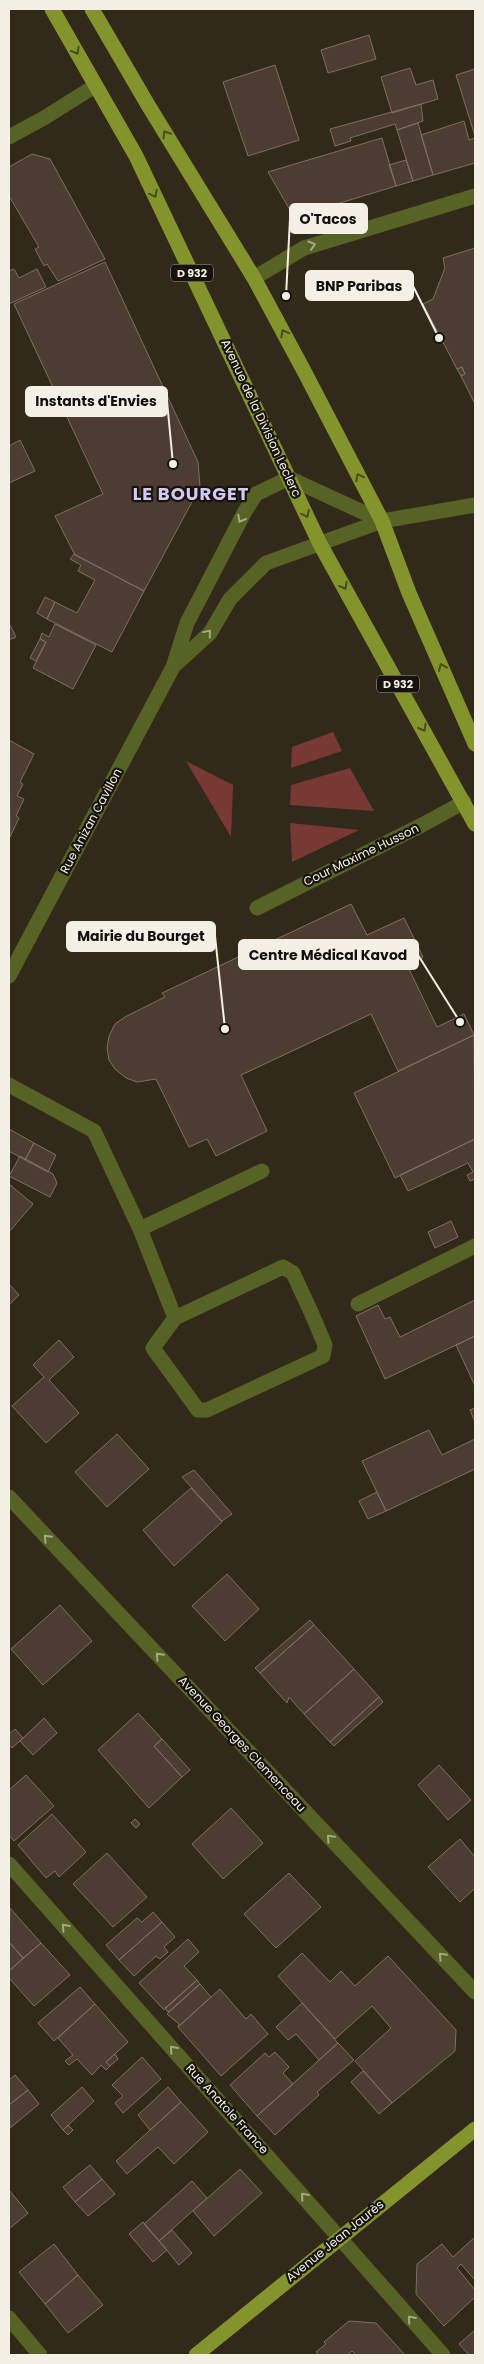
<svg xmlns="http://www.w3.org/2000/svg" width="484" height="2364" font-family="Poppins,sans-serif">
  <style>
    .green { fill: #783833 }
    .building { fill: #4c3c31; stroke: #806e62 }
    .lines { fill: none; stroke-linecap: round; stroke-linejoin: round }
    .minor { stroke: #576225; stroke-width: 15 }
    .major { stroke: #83942d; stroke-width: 15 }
    .oneway { stroke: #474d1b }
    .oneway2 { stroke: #a6a986 }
    .labels { text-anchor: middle; stroke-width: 4.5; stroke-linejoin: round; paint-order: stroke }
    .shield { fill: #16130c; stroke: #b2aea5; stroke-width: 1 }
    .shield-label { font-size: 11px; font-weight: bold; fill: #f5f0e6 }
    .street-label { font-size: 12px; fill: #f5f0e6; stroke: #16130c }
    .district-label { font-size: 18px; font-weight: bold; letter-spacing: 1px; fill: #d2c9f4; stroke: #16130c }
    .leader { fill: none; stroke: #f5f0e6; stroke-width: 2 }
    .callout-dot { fill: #f5f0e6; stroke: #16130c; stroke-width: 2 }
    .callout { fill: #f5f0e6; stroke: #f5f0e6; stroke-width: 2 }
    .callout-label { font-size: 14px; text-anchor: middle; font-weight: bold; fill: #111 }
  </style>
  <rect width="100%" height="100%" fill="#312a1a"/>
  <path class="green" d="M333,732L342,751L291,768L292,747Z
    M186,761L233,785L231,837Z
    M350,768L374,811L290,805L291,785Z
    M290,823L359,830L292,862Z"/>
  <path class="building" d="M369,35L376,59L328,73L321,50Z
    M275,65L299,140L248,156L223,82Z
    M410,68L416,85L433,80L438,99L392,113L381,77Z
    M475,69V136L456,75Z
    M421,104L423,121L397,130L395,124L350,138L351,141L335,146L330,129Z
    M464,121L469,140L475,138V163L433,175L421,135Z
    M418,123L433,175L413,181L397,130Z
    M382,138L396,186L294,217L268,172Z
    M32,154L50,159L105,259L58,281L47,264L44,266L35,249L39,247L9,196V167Z
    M406,160L413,181L396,186L389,165Z
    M475,248V404L461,376L465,374L462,367L457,369L423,304L433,299L445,268L443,258Z
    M105,262L198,462L200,487L144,591L75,555L55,516L103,494L14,304Z
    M14,269L19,278L37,269L46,287L9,304V271Z
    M462,367L465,374L461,376L457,369Z
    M20,440L35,471L9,483V446Z
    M74,554L144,591L112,652L47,619L55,602L77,613L95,580L78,571L81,565L70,559Z
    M45,597L55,602L47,619L37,613Z
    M9,623L16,637L9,640Z
    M55,624L96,645L73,689L33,668L46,642L40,639L42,633L49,637Z
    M40,639L46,642L36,661L30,658Z
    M9,740L34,754L20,782L23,784L17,796L24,799L16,816L19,818L10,837Z
    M351,904L367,935L404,918L423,957L408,967L437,1027L464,1014L474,1035L398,1071L371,1014L241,1075L267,1131L216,1156L207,1139L189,1147L156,1079L137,1082L126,1078L115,1069L109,1060L107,1048L109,1036L115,1024L125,1017L165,997L162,993Z
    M474,1035L475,1139L395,1178L354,1093Z
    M9,1129L34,1143L25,1160L9,1151Z
    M475,1139V1179L470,1181L467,1175L473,1172L468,1163L408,1191L400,1175Z
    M34,1143L56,1155L48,1172L25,1160Z
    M20,1156L53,1174L57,1183L50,1197L9,1176Z
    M9,1184L33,1204L9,1232Z
    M451,1221L458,1237L435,1248L428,1232Z
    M9,1284L19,1295L9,1305Z
    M475,1300V1336L385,1379L356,1316L378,1305L385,1319L390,1317L400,1337Z
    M475,1336V1386L456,1345Z
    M59,1340L74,1357L49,1380L79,1413L46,1443L12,1406L44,1377L33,1365Z
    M475,1408V1422L470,1410Z
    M429,1430L442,1455L475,1439V1469L386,1511L362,1461Z
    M117,1434L149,1469L107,1507L75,1472Z
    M194,1470L232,1514L222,1521L182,1477Z
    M191,1488L222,1522L174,1566L143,1530Z
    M377,1492L386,1511L368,1519L359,1501Z
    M227,1574L259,1609L225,1641L192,1606Z
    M60,1605L92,1641L43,1685L11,1649Z
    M310,1620L314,1625L260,1673L255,1668Z
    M314,1625L354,1669L304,1714L289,1697L287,1703L260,1673Z
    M354,1669L379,1697L330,1742L304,1714Z
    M379,1697L383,1702L334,1746L330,1742Z
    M138,1713L162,1739L154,1746L182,1777L149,1808L98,1750Z
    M44,1718L57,1733L33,1755L20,1741Z
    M15,1729L23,1738L12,1748L9,1744V1734Z
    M162,1739L190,1770L182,1777L154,1746Z
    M439,1765L471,1800L448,1820L418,1785Z
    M26,1775L54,1806L14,1841L9,1835V1790Z
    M231,1808L263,1843L223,1879L192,1844Z
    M52,1814L86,1852L59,1877L55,1871L46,1878L18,1845Z
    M135,1819L140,1824L136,1828L131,1823Z
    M460,1839L475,1857V1888L460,1902L428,1867Z
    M107,1853L147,1897L113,1927L73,1884Z
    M289,1873L321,1907L276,1948L244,1914Z
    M10,1908L41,1943L23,1958L9,1942Z
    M153,1912L162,1922L119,1960L106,1945L137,1918L142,1922Z
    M162,1922L175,1937L164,1947L168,1952L160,1959L156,1956L134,1976L119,1960Z
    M188,1939L199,1952L184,1966L197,1980L164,2010L139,1983Z
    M9,1942L23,1958L9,1971Z
    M41,1943L70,1975L34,2006L9,1978V1971Z
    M302,1953L330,1982L341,1971L355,1986L388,1956L456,2030L455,2051L392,2103L355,2061L391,2028L372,2006L335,2039L278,1976Z
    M197,1980L200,1984L168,2012L165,2008Z
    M200,1984L211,1997L178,2027L179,2024L167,2014Z
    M80,1987L95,2004L54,2041L38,2023Z
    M220,1989L246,2019L251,2014L268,2034L221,2076L178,2027Z
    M302,2003L338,2043L319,2060L296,2034L288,2040L276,2027Z
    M95,2004L128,2042L106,2062L110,2066L106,2070L101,2065L92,2075L77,2059L69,2065L65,2061L73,2055L58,2038Z
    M338,2043L354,2060L317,2092L319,2095L275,2135L257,2116Z
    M275,2052L289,2067L283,2073L293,2084L257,2116L230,2085L265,2053L269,2057Z
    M115,2054L118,2059L110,2066L106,2062Z
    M142,2057L161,2079L123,2113L115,2103L123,2096L112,2085Z
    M363,2071L392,2103L379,2114L351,2082Z
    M15,2075L28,2090L9,2105V2080Z
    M82,2087L94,2101L63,2130L51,2115Z
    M168,2087L181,2102L150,2130L138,2115Z
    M28,2090L39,2104L10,2128L9,2105Z
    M181,2102L208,2132L174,2164L158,2147L127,2174L116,2161Z
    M68,2125L73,2130L68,2135L63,2130Z
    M90,2165L102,2179L75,2202L63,2187Z
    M240,2169L262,2193L214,2236L193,2211Z
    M102,2179L115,2194L88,2216L75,2202Z
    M192,2181L207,2198L159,2241L144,2224Z
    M9,2190L28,2213L9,2229Z
    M143,2222L167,2250L153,2262L129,2234Z
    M172,2230L192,2253L179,2265L159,2241Z
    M475,2237V2280L461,2264L457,2268L475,2290V2297L444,2326L416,2294L417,2264L442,2244L453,2257Z
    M54,2244L78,2275L45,2304L19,2272Z
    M78,2275L103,2305L68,2333L45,2304Z
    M349,2321L376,2323L405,2355H356L352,2351L347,2355H319L316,2352L326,2344L324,2342Z
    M475,2330V2355H469L459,2344Z"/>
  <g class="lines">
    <path class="minor" d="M9,137L44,118L95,86
      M254,278L304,248L475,196
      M175,665L210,633L230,599L266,563L382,521L475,505
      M257,908L422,825L464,802
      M9,976L173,667L187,623L244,513L256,494L289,478L382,521
      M9,1085L94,1131L140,1229L175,1318
      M140,1229L262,1171
      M283,1267L293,1273L311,1312L325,1345L323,1356L207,1410H198L153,1348L175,1318Z
      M358,1304L475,1246
      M9,1497L475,1992
      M9,1864L443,2355
      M9,2318L40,2355"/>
    <path class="major" d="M52,9L136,156L320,544L475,824
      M92,9L148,105L254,278L304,371L382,521L409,593L475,744
      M196,2355L475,2129"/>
  </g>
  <defs><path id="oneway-chevron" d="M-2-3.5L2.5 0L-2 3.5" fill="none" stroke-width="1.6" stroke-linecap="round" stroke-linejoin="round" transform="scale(1.25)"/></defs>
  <g class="oneway">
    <use href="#oneway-chevron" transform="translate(76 51) rotate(61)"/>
    <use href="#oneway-chevron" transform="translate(166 134) rotate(-122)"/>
    <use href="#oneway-chevron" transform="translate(154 194) rotate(64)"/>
    <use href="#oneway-chevron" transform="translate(284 333) rotate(-118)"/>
    <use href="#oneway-chevron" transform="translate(359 477) rotate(-117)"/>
    <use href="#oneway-chevron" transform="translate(306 514) rotate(65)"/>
    <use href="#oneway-chevron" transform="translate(344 586) rotate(61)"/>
    <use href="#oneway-chevron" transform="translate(442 667) rotate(-113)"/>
    <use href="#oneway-chevron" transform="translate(423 728) rotate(61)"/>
  </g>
  <g class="oneway2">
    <use href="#oneway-chevron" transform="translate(312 245) rotate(-17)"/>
    <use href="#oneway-chevron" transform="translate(241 519) rotate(118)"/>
    <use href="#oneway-chevron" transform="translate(208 633) rotate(-50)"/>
    <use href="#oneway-chevron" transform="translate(47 1538) rotate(-133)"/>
    <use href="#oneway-chevron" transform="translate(159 1656) rotate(-133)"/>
    <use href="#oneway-chevron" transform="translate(330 1838) rotate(-133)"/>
    <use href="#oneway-chevron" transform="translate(65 1927) rotate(-132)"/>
    <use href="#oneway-chevron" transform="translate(442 1956) rotate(-133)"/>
    <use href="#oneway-chevron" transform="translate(173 2049) rotate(-132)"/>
    <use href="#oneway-chevron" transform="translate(304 2196) rotate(-131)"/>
    <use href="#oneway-chevron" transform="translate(411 2319) rotate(-131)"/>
  </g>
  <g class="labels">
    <g class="shield">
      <rect x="171" y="264.5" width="42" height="17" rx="4"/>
      <rect x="377" y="675.5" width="42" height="17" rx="4"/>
    </g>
    <g class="shield-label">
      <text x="192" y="277">D 932</text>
      <text x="398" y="688">D 932</text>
    </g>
    <g class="street-label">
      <text transform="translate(261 418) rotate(65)" y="4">Avenue de la Division Leclerc</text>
      <text transform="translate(91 821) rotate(-62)" y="4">Rue Anizan Cavillon</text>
      <text transform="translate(361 855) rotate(-26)" y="4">Cour Maxime Husson</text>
      <text transform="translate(242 1744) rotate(47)" y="4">Avenue Georges Clemenceau</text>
      <text transform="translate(227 2109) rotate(48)" y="4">Rue Anatole France</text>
      <text transform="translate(335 2241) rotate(-39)" y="4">Avenue Jean Jaurès</text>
    </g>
    <g class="district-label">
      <text x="191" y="500">LE BOURGET</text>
    </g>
  </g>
  <path class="leader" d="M286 296L290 219M439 338L413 286M173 464L167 401M225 1029L215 936M460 1022L418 955"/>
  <g class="callout-dot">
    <circle cx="286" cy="296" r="5"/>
    <circle cx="439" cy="338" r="5"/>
    <circle cx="173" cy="464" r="5"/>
    <circle cx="225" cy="1029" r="5"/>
    <circle cx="460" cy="1022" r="5"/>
  </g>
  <g class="callout">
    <rect x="290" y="204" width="77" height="29" rx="5"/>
    <rect x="306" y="271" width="107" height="29" rx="5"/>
    <rect x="26" y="387" width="141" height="29" rx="5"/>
    <rect x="67" y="922" width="148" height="29" rx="5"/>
    <rect x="239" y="940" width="179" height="29" rx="5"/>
  </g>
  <g class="callout-label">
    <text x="328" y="224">O'Tacos</text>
    <text x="359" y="291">BNP Paribas</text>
    <text x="96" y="406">Instants d'Envies</text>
    <text x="141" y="941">Mairie du Bourget</text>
    <text x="328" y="960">Centre Médical Kavod</text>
  </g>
  <rect width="484" height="2364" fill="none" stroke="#f5f0e6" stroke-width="20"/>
</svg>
